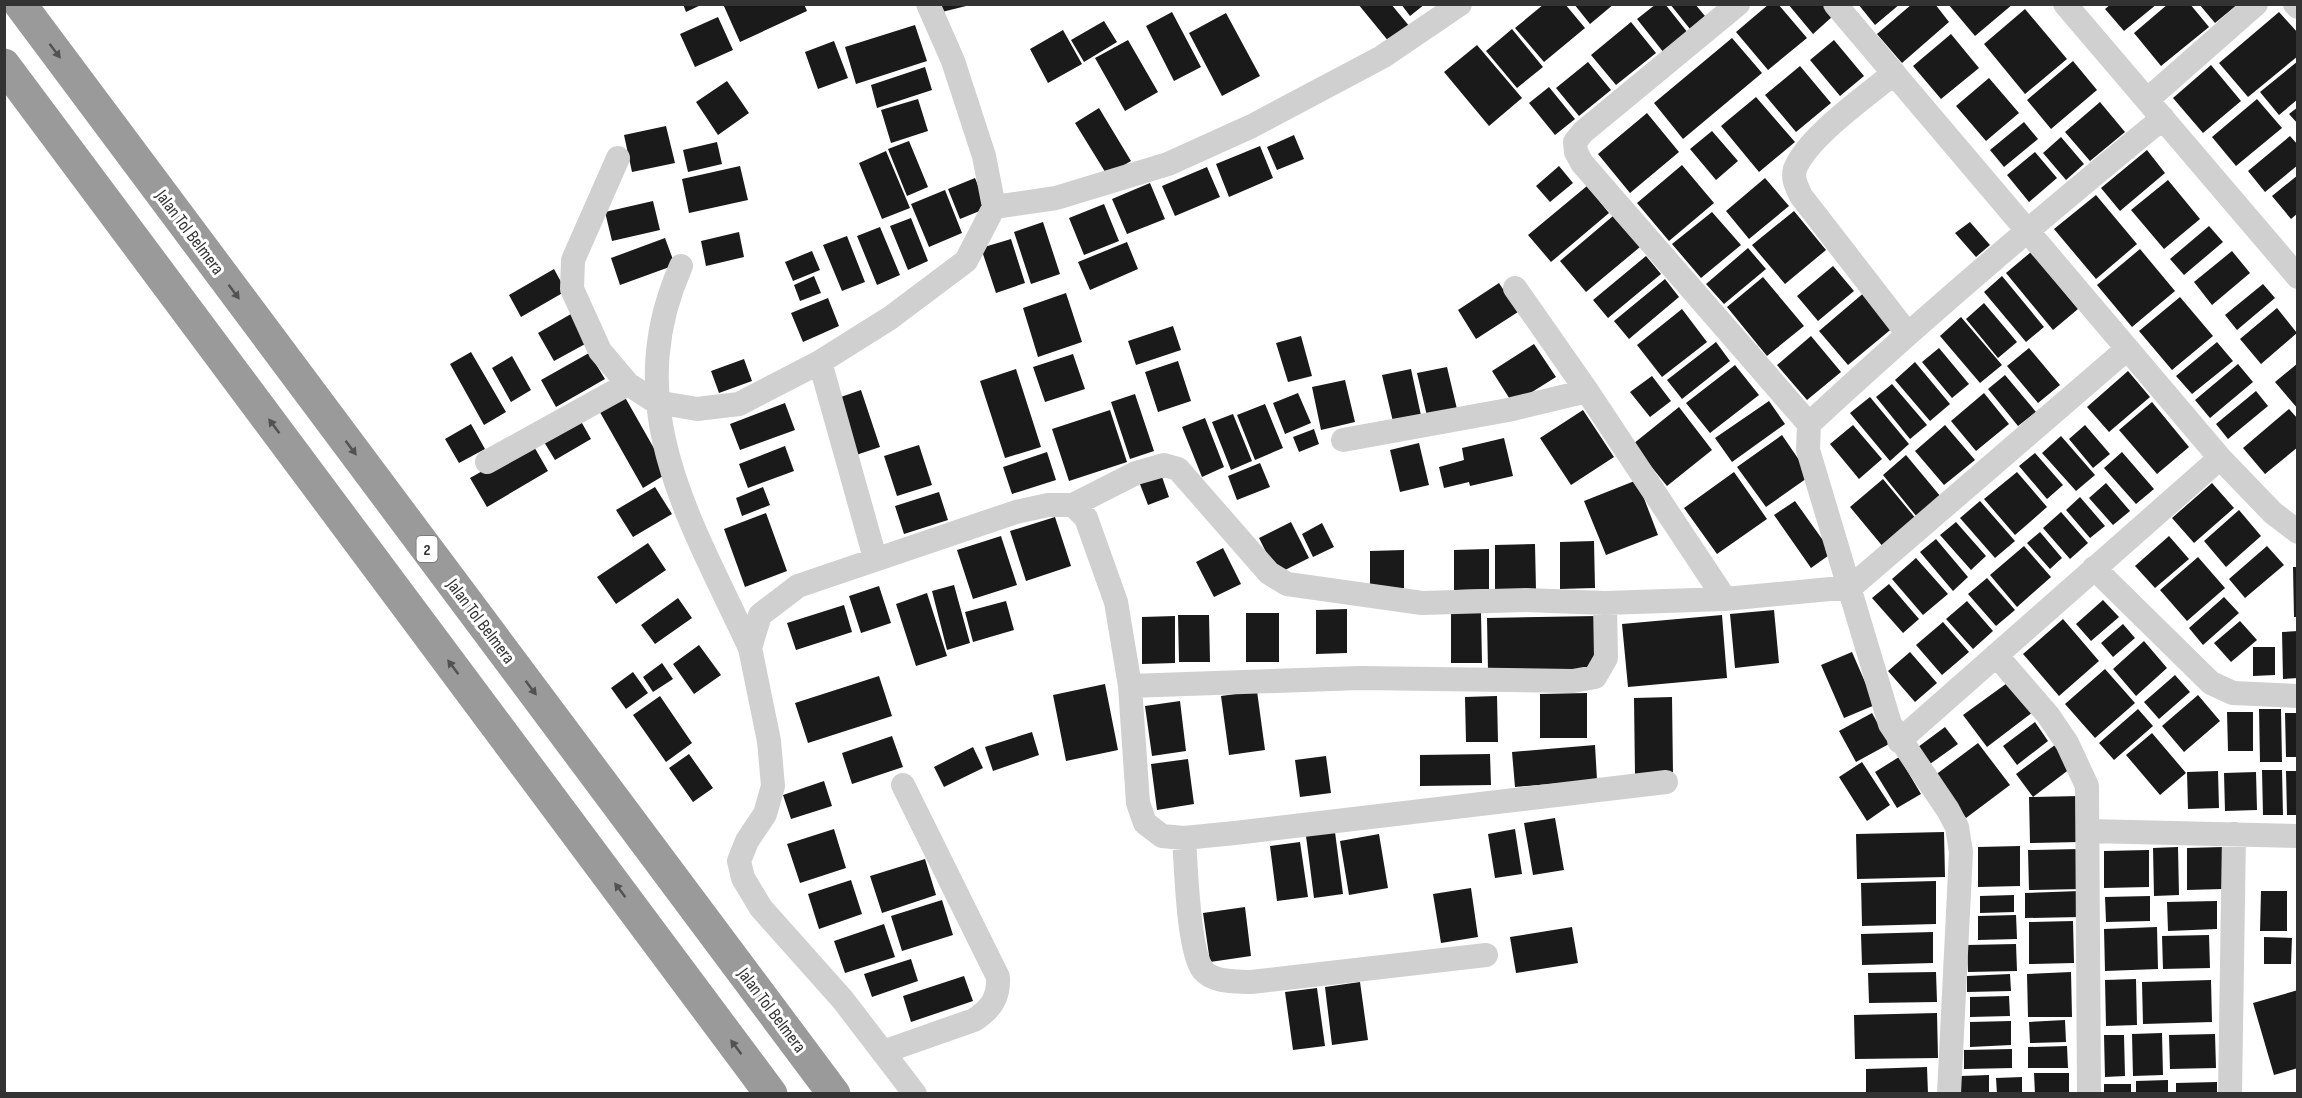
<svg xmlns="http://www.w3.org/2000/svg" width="2302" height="1098" font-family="'Sofia Sans Condensed',sans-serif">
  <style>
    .building { fill: #1a1a1a }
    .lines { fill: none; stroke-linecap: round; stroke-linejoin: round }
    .street { stroke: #d0d0d0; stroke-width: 24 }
    .highway { stroke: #9a9a9a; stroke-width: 33 }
    .oneway { fill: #525252 }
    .labels { text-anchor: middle; stroke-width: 6; stroke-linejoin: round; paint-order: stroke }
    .shield { fill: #fff; stroke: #707070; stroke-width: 1.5 }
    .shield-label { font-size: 16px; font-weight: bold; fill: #333 }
    .street-label { font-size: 18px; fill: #333; stroke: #fff }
  </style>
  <rect width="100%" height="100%" fill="#fff"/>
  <path class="building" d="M683,4H703L686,12Z
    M723,4H804L807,11L740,42Z
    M940,4H970V5L942,12Z
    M1358,4H1391L1410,27L1390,43Z
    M1401,4H1425L1410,16Z
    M1544,4H1565L1585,28L1544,62L1515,28Z
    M1574,4H1614L1590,24Z
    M1656,4H1665L1688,33L1664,53L1637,19Z
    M1670,4H1695L1705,16L1690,29Z
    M1769,4H1778L1807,38L1768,70L1736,32Z
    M1788,4H1823L1833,16L1813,34Z
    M1858,4H1900L1875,25Z
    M1912,4H1935L1949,22L1902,63L1877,34Z
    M1948,4H2013L1975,36Z
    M2111,4H2157L2124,31L2105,9Z
    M2168,4H2190L2209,27L2161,66L2134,33Z
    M2199,4H2238L2215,23Z
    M2025,9L2067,59L2025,94L1984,44Z
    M1172,12L1201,67L1174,81L1146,26Z
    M2279,12L2298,33V56L2248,97L2219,63Z
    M1226,13L1260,76L1222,96L1189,33Z
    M718,17L733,50L695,67L680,34Z
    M1104,21L1117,42L1084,62L1071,40Z
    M1631,22L1656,53L1616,85L1591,55Z
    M915,25L927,61L856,84L845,47Z
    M1512,29L1543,67L1517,88L1486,51Z
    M1063,30L1082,64L1048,83L1030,49Z
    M1951,34L1979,68L1941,99L1913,66Z
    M1732,38L1762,73L1683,139L1654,103Z
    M1128,40L1158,92L1125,111L1095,58Z
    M1834,40L1864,76L1840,96L1810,60Z
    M834,41L848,78L818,89L805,52Z
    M1477,45L1522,98L1489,126L1444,72Z
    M2073,61L2097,90L2051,129L2027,100Z
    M2298,61V99L2279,115L2260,92Z
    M1588,62L1611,90L1579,116L1556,88Z
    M2211,65L2241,101L2203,133L2173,98Z
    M1800,66L1831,103L1796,132L1765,95Z
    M925,67L932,90L877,108L871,85Z
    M1989,78L2019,113L1986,141L1956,106Z
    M727,81L749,113L718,135L696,102Z
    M1549,87L1575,119L1555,135L1529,103Z
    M1756,97L1795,142L1759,172L1721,126Z
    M918,99L928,131L891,143L881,110Z
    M2257,99L2282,128L2236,166L2212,137Z
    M2100,102L2125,132L2090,161L2065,132Z
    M2298,107V124L2289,114Z
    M1099,108L1131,161L1107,175L1075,123Z
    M1647,113L1679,152L1630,193L1598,154Z
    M2024,122L2038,139L2004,167L1990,150Z
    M666,126L675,163L632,172L624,135Z
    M1712,131L1738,161L1716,180L1690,149Z
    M1294,135L1304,159L1277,170L1267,147Z
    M2290,136L2298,145V165L2265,192L2248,171Z
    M2061,137L2084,164L2066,180L2043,153Z
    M909,141L928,187L907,196L888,149Z
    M717,142L722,164L688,172L683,150Z
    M1260,146L1273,178L1229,197L1216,164Z
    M2147,150L2165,173L2120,211L2101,188Z
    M886,151L910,208L882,219L859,163Z
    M2035,152L2057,178L2029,202L2007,175Z
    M1682,165L1714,203L1669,241L1637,203Z
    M740,166L748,200L689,213L682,179Z
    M1559,166L1573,183L1550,202L1536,186Z
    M1207,167L1220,197L1175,216L1162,186Z
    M2298,175V213L2291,219L2272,196Z
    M975,178L987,208L960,219L948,189Z
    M1765,178L1789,206L1749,239L1726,211Z
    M2168,180L2200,219L2164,249L2131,210Z
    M1150,183L1165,219L1127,234L1112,199Z
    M1587,186L1609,213L1551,262L1528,235Z
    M945,190L962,233L929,247L911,204Z
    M2096,195L2137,244L2096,279L2054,229Z
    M653,201L660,230L612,241L605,212Z
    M1104,204L1119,241L1084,255L1069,218Z
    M1794,211L1826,250L1785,284L1752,245Z
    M1712,212L1741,245L1701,278L1672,244Z
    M1613,216L1640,247L1586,292L1560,261Z
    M911,218L928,261L908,270L890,226Z
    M1043,222L1060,274L1031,284L1014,232Z
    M1970,222L1990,245L1976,257L1955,233Z
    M2209,226L2223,242L2184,275L2170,259Z
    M880,227L900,275L877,285L857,236Z
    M739,232L744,257L706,266L701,241Z
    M847,236L865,282L842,291L823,245Z
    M665,238L675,265L620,285L611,258Z
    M1011,239L1025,283L996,293L981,248Z
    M1127,242L1138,269L1090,290L1078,262Z
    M1748,248L1766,269L1724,304L1706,284Z
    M2140,249L2175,291L2132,327L2097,285Z
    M812,251L820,270L793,281L785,262Z
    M2232,251L2250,273L2212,305L2194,282Z
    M2031,252L2078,309L2053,330L2006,273Z
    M1646,256L1661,274L1608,318L1593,300Z
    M1833,266L1854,291L1818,321L1797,296Z
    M554,269L566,291L521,317L509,295Z
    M814,276L821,293L800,301L794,285Z
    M2002,276L2044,327L2026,342L1984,292Z
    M1763,277L1804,326L1767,356L1727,307Z
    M1665,279L1679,297L1629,339L1614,321Z
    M1499,283L1518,312L1476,339L1458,310Z
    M2263,284L2275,298L2237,330L2225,315Z
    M1866,291L1895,326L1848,365L1819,331Z
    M1066,293L1082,342L1038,357L1023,308Z
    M2180,297L2213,336L2172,370L2139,331Z
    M828,298L839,326L803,342L791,313Z
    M1984,303L2017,342L1998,358L1966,319Z
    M2277,308L2297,333L2261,364L2240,339Z
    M1682,309L1707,342L1662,377L1637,345Z
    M571,314L587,343L554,361L538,333Z
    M1961,317L2002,365L1980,383L1940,336Z
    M1173,326L1181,350L1136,365L1128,341Z
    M1301,336L1312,376L1288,382L1276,343Z
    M1811,336L1841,372L1807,400L1777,365Z
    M1716,342L1730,361L1682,399L1667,380Z
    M2217,342L2233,361L2192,394L2176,376Z
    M1534,344L1556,377L1513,404L1492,371Z
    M1939,348L1969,384L1952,398L1922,362Z
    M2029,348L2060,385L2038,403L2007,366Z
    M471,352L506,412L484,425L450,364Z
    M589,353L605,379L556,407L541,380Z
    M1073,354L1085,389L1045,402L1033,367Z
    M512,356L531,390L511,402L492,368Z
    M744,359L752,381L719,393L711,371Z
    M1178,361L1191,401L1158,412L1145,372Z
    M1915,362L1950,404L1930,421L1895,380Z
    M2298,363V409L2275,382Z
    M2238,364L2253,382L2210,418L2195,400Z
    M1735,365L1759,395L1710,433L1686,403Z
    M1447,367L1457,409L1427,416L1417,373Z
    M1016,369L1041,447L1005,458L980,381Z
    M1411,369L1422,420L1394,426L1382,375Z
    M2128,371L2150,397L2109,432L2087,407Z
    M2005,375L2036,412L2018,426L1988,389Z
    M1652,376L1671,401L1650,417L1630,392Z
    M1345,380L1355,422L1321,430L1312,387Z
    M1892,384L1927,425L1910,439L1876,397Z
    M861,390L880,447L853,456L835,399Z
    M2256,391L2268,406L2228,439L2216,424Z
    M622,392L668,473L643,488L597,407Z
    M1298,393L1311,423L1285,434L1273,403Z
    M1984,393L2009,424L1976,451L1951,421Z
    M1135,394L1154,451L1130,459L1111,402Z
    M1870,397L1909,444L1890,461L1850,413Z
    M1769,401L1785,424L1732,462L1715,438Z
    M2152,402L2189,447L2157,474L2119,430Z
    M785,403L795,430L740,450L730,424Z
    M1265,404L1283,448L1255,460L1237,415Z
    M1679,407L1712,450L1667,486L1633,444Z
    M2289,409L2298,419V447L2265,474L2243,448Z
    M1110,410L1127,462L1069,481L1052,429Z
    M1583,410L1614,457L1571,485L1540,438Z
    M1233,414L1252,461L1231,470L1212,422Z
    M578,416L591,439L555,460L541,437Z
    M1205,418L1224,467L1202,477L1182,427Z
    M471,424L485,449L459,463L445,439Z
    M1853,425L1882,459L1859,479L1830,444Z
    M1945,425L1975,460L1944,485L1915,451Z
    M2085,425L2110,454L2093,468L2069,439Z
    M1314,429L1319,444L1299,452L1293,437Z
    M1782,435L1810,476L1766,507L1737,467Z
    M2061,436L2095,475L2076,491L2042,453Z
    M1504,438L1513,476L1470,486L1469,482L1444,488L1439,467L1464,460L1462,448Z
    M532,443L548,471L487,507L470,478Z
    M1419,443L1429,485L1400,492L1390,450Z
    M919,445L932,485L897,496L884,456Z
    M785,446L794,471L748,488L739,464Z
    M1047,452L1056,480L1012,494L1003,467Z
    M2122,452L2154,489L2136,504L2104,468Z
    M2035,453L2063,485L2047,499L2019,466Z
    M1906,455L1941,497L1917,517L1883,475Z
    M1260,463L1270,487L1237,500L1228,476Z
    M1160,471L1169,497L1148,505L1138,479Z
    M1734,472L1767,519L1717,554L1684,508Z
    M2017,472L2047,507L2015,535L1984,499Z
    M1883,479L1917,520L1884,548L1850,507Z
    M1637,480L1658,535L1606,555L1584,501Z
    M2106,483L2130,511L2113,525L2089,498Z
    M2212,483L2234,508L2194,543L2172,518Z
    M655,487L672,514L633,537L616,510Z
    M763,487L770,505L742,516L736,498Z
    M939,492L948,520L904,534L895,506Z
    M2080,497L2105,526L2090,538L2066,510Z
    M1795,501L1832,553L1811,568L1774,515Z
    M1980,501L2015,541L1995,558L1960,518Z
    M2239,510L2261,536L2226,567L2204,541Z
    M2061,512L2088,543L2070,559L2043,528Z
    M766,513L787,571L745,587L724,529Z
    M1055,517L1071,566L1026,581L1010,531Z
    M1291,522L1309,558L1277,574L1259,538Z
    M1956,522L1986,556L1971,570L1940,535Z
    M1322,523L1334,547L1313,557L1302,534Z
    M2040,532L2062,558L2050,569L2027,543Z
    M1001,536L1017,585L973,599L957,550Z
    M2169,536L2189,559L2155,588L2135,566Z
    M1936,539L1968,577L1953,591L1920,552Z
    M1594,541L1595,588L1560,589V542Z
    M648,543L666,570L616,604L597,577Z
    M1535,544L1536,591L1495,592V545Z
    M2024,546L2051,577L2017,607L1990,575Z
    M2267,546L2284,565L2245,598L2229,579Z
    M1223,548L1241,584L1214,597L1196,562Z
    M1489,549V589L1454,590V550Z
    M1404,550V588H1370V551Z
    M2198,557L2225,588L2187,621L2160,590Z
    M1916,558L1948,594L1923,615L1892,579Z
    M2293,567H2298V617H2294Z
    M1987,578L2015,610L1996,626L1968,594Z
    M1889,584L1919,619L1903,633L1872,598Z
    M954,585L970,643L947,650L932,591Z
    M879,586L891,623L861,633L849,596Z
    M927,593L947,656L916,666L896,604Z
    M2224,597L2239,613L2203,645L2189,628Z
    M678,598L692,618L655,644L641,625Z
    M2103,600L2119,617L2091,641L2076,624Z
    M1006,601L1014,630L973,642L965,612Z
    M1967,601L1993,631L1973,649L1946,619Z
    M844,605L852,632L796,650L787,623Z
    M1347,609V653L1316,654V610Z
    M1774,610L1779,663L1735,668L1730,614Z
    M1246,613H1279V662H1246Z
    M1451,613H1481L1482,663H1451Z
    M1178,615H1209L1210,662H1179Z
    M1722,615L1727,678L1628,687L1622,624Z
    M1175,616V663L1142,664V617Z
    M1597,616V669L1488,671L1487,618Z
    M2063,619L2099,661L2059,696L2023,654Z
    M2240,621L2257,640L2231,662L2214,643Z
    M1943,622L1969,652L1942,675L1916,645Z
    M2123,624L2135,638L2113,657L2101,643Z
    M2298,631V678L2283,679L2282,632Z
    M2144,641L2167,668L2136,696L2113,669Z
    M699,645L721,675L694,694L673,664Z
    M2253,647H2275V675L2253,676Z
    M1852,652L1875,705L1844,718L1821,665Z
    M1910,652L1937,683L1915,702L1888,671Z
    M662,663L673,679L653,692L643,677Z
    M2105,669L2135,703L2095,738L2065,704Z
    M633,672L648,693L626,709L611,688Z
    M2175,675L2190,692L2159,719L2144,702Z
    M879,676L892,716L808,743L795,703Z
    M2010,681L2033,712L1987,747L1963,715Z
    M1105,684L1118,750L1066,761L1053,695Z
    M1257,691L1265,750L1229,755L1221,696Z
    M1587,693V738H1540V694Z
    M2198,695L2220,721L2184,752L2162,726Z
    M660,696L692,743L666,762L633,715Z
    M1497,696L1498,742H1466L1465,697Z
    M1672,697L1673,774L1635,775L1634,698Z
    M1180,701L1186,751L1152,756L1145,706Z
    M2138,709L2153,726L2114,760L2099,743Z
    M2259,709H2281L2282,762H2260Z
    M2227,712H2253V751H2228Z
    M1872,713L1889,744L1856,762L1839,731Z
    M2285,713H2298V757H2286Z
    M2035,722L2048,741L2017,765L2003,746Z
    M1945,727L1958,744L1930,764L1918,747Z
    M1032,732L1039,755L993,771L985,747Z
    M2152,733L2186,773L2160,795L2126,755Z
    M892,736L903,767L852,784L842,753Z
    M2059,742L2075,765L2033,797L2079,796L2080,842L2030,843L2029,797H2033L2016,774Z
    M1978,743L2010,785L1966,818L1934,776Z
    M1595,745L1597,780L1515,787L1512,752Z
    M973,747L983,768L944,787L934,767Z
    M689,754L713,788L693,802L669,768Z
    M1490,754L1491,785L1420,786V755Z
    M1326,756L1331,793L1300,797L1295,760Z
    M1899,757L1921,794L1897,808L1875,772Z
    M1188,759L1194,804L1157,810L1151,764Z
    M1862,762L1890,805L1867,821L1839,777Z
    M2262,770H2282L2283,815H2263Z
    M2218,771L2219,808L2188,809L2187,772Z
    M2286,771H2298V815H2287Z
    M2256,772L2257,810L2225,811L2224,773Z
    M824,781L832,806L791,819L783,795Z
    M1555,818L1564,870L1533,875L1524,823Z
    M834,829L846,868L800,883L787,844Z
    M1515,829L1522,874L1495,878L1488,834Z
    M1335,832L1343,894L1314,898L1306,836Z
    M1944,832L1945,877L1857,879L1856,834Z
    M1379,834L1388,888L1349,895L1340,841Z
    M1300,842L1308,897L1277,901L1270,846Z
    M2020,846V886L1978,887V847Z
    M2178,847L2179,895L2154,896L2153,848Z
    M2223,847V889L2187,890V848Z
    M2080,849L2081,889L2029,890L2028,850Z
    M2149,850V887L2104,888V851Z
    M925,859L936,895L882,913L870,876Z
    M851,880L862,914L819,929L808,894Z
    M1936,881V924L1862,926L1861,883Z
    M1471,888L1478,937L1441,943L1433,894Z
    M2080,891L2081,917L2025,918V893Z
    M2261,891H2287V931H2260Z
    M2014,895V912L1980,913V896Z
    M2150,896V921L2106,922L2105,897Z
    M942,900L953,935L902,951L891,916Z
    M2217,901V929L2168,931L2167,902Z
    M1245,907L1251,956L1210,962L1203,913Z
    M2016,915L2017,939L1978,940V916Z
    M2073,921L2074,963L2029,964V922Z
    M884,924L895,957L845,973L834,941Z
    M1572,927L1578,963L1516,973L1510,937Z
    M2157,927L2158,969L2105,971L2104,929Z
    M1933,932V963L1862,965L1861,934Z
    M2209,935L2210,968L2163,969L2162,936Z
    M2264,937L2292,938L2291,964H2264Z
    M2016,944L2017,971L1968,972L1967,945Z
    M911,959L918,981L872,997L864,974Z
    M1936,972L1937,1002L1869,1003L1868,973Z
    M2071,972L2072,1017H2028L2027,974Z
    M2010,974L2011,991L1967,992V976Z
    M964,976L973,1001L911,1022L903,996Z
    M2136,979L2137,1025L2106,1026L2105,980Z
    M2211,980L2212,1022L2143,1024L2142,982Z
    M1360,982L1368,1040L1332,1045L1325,987Z
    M1317,988L1325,1046L1293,1050L1285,992Z
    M2298,990V1068L2274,1075L2253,1003Z
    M2009,996L2010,1016L1970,1017V997Z
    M1937,1013L1938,1058L1855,1059L1854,1015Z
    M2065,1020L2066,1042L2030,1043L2029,1022Z
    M2011,1021V1045L1970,1047V1022Z
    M2162,1033L2163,1075L2133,1076L2132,1034Z
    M2215,1034L2216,1068L2170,1069L2169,1035Z
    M2104,1035H2124L2125,1076L2105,1077Z
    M2067,1046L2068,1068H2028V1047Z
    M2012,1049V1068L1964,1069V1050Z
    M1927,1067L1928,1094H1866V1069Z
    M2034,1073H2069V1094H2035Z
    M1989,1075V1094H1961V1076Z
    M2022,1077V1094H1997L1996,1078Z
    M2168,1080V1094H2136V1081Z
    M2217,1082V1094H2176V1083Z
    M2104,1084H2131V1094H2104Z"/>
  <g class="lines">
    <path class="street" d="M1738,4L1583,132L1575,142L1576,152L1582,163L1809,424L1808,450L1890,724L1948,810L1957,827L1961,852L1949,1094
      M1835,4L2220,458L2273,513L2298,532
      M2065,4L2298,277
      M2295,4L2298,7
      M1894,73C1867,96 1807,137 1795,169C1792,179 1797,187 1801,196L1907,333
      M2147,100L2256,4
      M618,158L573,260L572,289L600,351L628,384L656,402L697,409L739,404L820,362L890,318L966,261L994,207L984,156L953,61L928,4
      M994,207L1056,198L1168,164L1252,126L1382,57L1460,4
      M681,266C618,408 691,521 750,648
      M1515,288L1587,391L1725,599
      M820,362L875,558
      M1809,424C1924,317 2042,217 2163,118
      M1343,440L1508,410L1587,391
      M487,462L628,384
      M1073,505L1086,518L1116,602L1130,686L1138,803L1145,823L1162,836L1184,838L1235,833L1666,782
      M2094,568L2211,683L2233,693L2298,696
      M1996,655L2048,715L2067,743L2087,786L2089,1094
      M1130,686L1360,678L1573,681L1595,677L1606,658L1605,603
      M1899,741L2220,458
      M2089,831L2298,836
      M1184,838C1186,865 1188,952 1203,970C1213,983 1237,981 1251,982L1486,955
      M883,1052L974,1020C991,1009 999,998 998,977L903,785
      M915,1094L843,1000L761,908L743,878L739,861L747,841L765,814L773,786L769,741L750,648L760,615L798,586L1016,512L1048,505H1073L1136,473L1164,465L1178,469L1269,573L1287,584L1422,603L1526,600L1605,603L1725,599L1851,587L2127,349
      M2230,1094L2234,834"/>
    <path class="highway" d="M20,4L834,1094
      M4,65L771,1094"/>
  </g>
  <defs><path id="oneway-solid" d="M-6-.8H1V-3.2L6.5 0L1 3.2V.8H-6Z" transform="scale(1.5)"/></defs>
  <g class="oneway">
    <use href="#oneway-solid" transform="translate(55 51) rotate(53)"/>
    <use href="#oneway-solid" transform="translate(234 292) rotate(53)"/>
    <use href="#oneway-solid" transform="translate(274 426) rotate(-127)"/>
    <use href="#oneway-solid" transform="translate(351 448) rotate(53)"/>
    <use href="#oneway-solid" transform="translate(453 667) rotate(-127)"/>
    <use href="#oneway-solid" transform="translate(531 688) rotate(53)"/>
    <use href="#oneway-solid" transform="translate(620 890) rotate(-127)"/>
    <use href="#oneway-solid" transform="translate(736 1047) rotate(-127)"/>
  </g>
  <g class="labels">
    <rect class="shield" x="416.5" y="536" width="21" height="26" rx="4.5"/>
    <g class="shield-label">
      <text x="427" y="555">2</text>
    </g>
    <g class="street-label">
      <text transform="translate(190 232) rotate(53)" y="6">Jalan Tol Belmera</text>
      <text transform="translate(481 621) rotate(53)" y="6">Jalan Tol Belmera</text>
      <text transform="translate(772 1010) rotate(53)" y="6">Jalan Tol Belmera</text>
    </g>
  </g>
  <rect width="2302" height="1098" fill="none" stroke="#333333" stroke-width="12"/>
</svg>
